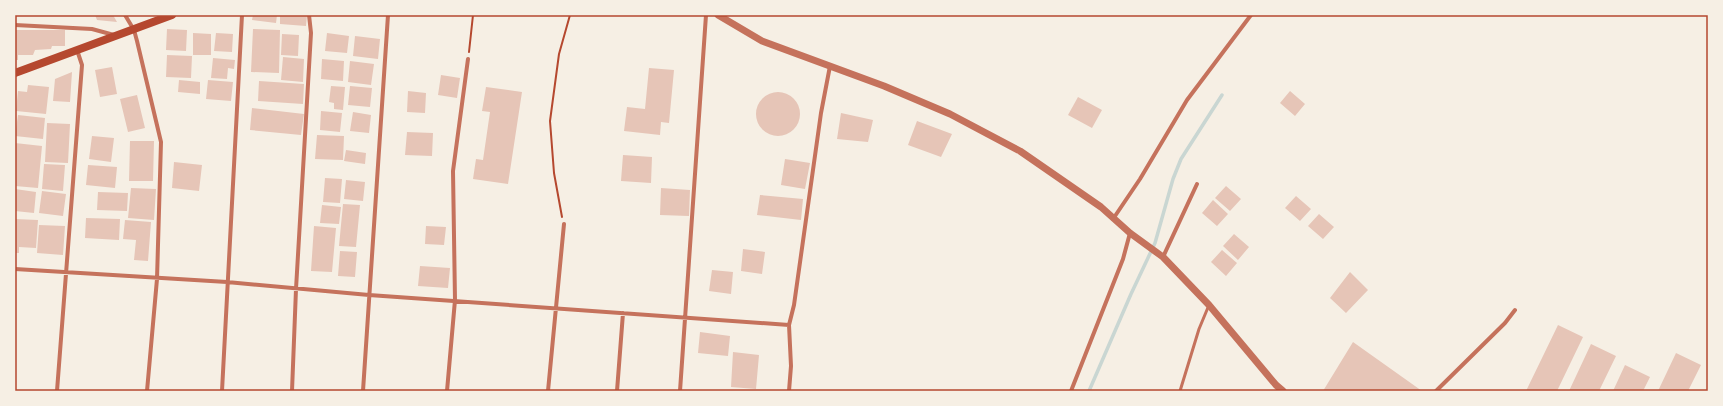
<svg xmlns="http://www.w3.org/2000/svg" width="1723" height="406" font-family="'DejaVu Sans',sans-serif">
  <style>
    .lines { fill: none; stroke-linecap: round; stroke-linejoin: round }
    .stream { stroke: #c9d6d2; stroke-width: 3.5 }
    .building { fill: #e6c5b7 }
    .path { stroke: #b5482f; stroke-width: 2 }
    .service { stroke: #c5725c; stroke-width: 3 }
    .minor { stroke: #c5725c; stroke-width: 4 }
    .tertiary { stroke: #c5725c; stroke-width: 7 }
    .secondary { stroke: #b5482f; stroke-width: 8 }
    .neatline { fill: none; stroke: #b5482f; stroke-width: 1.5 }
  </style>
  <rect width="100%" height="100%" fill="#f6efe4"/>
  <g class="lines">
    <path class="stream" d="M1089,391L1131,294L1155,243L1173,179L1181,159L1222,95"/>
  </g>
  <path class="building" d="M95,15H113L117,22L97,20Z
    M253,15H277L276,23L252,20Z
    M280,15H307L306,26L280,24Z
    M167,29L187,30L186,51L166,50Z
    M253,29L280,30L279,73L251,72Z
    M15,30H65V46H52L51,49L35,50L33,55H18V60H15Z
    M193,33L211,34V55H193Z
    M216,33L233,34L232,52L214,51Z
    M327,33L349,36L347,53L325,51Z
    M282,34L299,35L298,56L281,55Z
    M355,36L380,39L378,59L353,56Z
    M167,55L192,56L191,78L166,77Z
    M283,57L304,59L303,82L281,80Z
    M213,58L235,60L234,69L228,68L227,79L211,78Z
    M322,59L344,61L343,81L321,79Z
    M350,61L374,64L371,85L348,82Z
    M112,67L117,94L100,97L95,70Z
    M649,68L674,70L669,123L661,122L660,135L624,131L627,107L645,109Z
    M72,72L70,102L53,101L55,79Z
    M441,75L460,78L457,98L438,95Z
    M179,80L200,82V94L178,92Z
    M208,80L233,82L231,101L206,99Z
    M259,81L304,84L303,104L258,101Z
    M28,85L49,87L46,114L16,111L18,91L27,92Z
    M331,86L345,87L343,110L334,109V103L329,102Z
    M350,86L372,88L370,107L348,105Z
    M486,87L522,92L508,184L473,179L476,159L483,160L490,112L482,111Z
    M408,91L426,93L425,113L407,112Z
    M1290,91L1305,104L1295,116L1280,103Z
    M756 114a22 22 0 1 1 44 0a22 22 0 1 1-44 0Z
    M137,95L145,128L128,132L120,99Z
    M1078,97L1102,110L1092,128L1068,115Z
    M252,108L304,114L301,135L250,130Z
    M321,111L342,113L340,132L320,130Z
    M353,112L371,115L369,133L350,131Z
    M841,113L873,120L868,142L837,139Z
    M18,115L45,118L43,139L15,136Z
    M917,121L952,134L941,157L908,145Z
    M47,123L70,124L68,163L45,162Z
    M407,132L433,133L432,156L405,155Z
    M317,135L344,136L343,160L315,159Z
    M92,136L114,138L111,162L89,159Z
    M130,141H154L153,181H129Z
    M15,143L42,146L38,188L15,186Z
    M346,150L366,153L365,164L344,161Z
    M623,155L652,157L651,183L621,181Z
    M785,159L810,163L805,189L781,185Z
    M174,162L202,165L199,191L172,188Z
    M44,164L65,165L63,191L42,189Z
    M88,165L117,167L115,188L86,185Z
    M325,178L342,179L340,203L323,202Z
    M346,180L365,182L363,201L344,199Z
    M1226,186L1241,199L1230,211L1215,198Z
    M131,188L156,189L154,220L128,218Z
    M661,188L690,190L689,216L660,215Z
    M15,189L36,192L34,213L15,211Z
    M42,191L66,194L63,216L39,213Z
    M98,192L128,193L127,211L97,210Z
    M760,195L803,199L801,220L757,215Z
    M1296,196L1311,209L1300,221L1285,208Z
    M1213,200L1228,214L1217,226L1202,213Z
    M343,204L360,205L356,247L339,246Z
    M322,205L341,207L339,224L320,223Z
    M1319,214L1334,227L1323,239L1308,226Z
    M86,218L120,219L119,240L85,238Z
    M15,219L38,220L36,248L19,247V253H15Z
    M125,220L151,222L148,261L134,260L136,240L123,239Z
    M39,225L65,226L63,255L37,253Z
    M314,226L336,228L332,272L311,271Z
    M426,226L446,227L444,245L425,244Z
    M1234,234L1249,247L1238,260L1223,246Z
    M743,249L765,252L762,274L741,271Z
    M1222,250L1237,263L1226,276L1211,262Z
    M340,251L357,252L355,277L338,276Z
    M420,266L450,268L448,288L418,286Z
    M712,270L733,272L731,294L709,291Z
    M1350,272L1368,290L1346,313L1330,298Z
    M1558,325L1583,337L1557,391H1526Z
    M700,332L730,336L728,356L698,353Z
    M1353,342L1422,391H1323Z
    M1591,344L1616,356L1599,391H1569Z
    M733,352L759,355L756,389L731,387Z
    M1676,353L1701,365L1688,391H1658Z
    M1625,365L1650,377L1643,391H1613Z"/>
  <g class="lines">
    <path class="path" d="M469,52L473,15
      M562,217L554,173L550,121L559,54L570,15"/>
    <path class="service" d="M1180,391L1199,329L1209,305"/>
    <path class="minor" d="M125,15L134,30L137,41L161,142L157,279L147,391
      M15,25L92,29L114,35
      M1113,219L1140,179L1187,100L1251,15
      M1163,257L1197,184
      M15,269L227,282L369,295L789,325
      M57,391L82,65L77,50
      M222,391L242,15
      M292,391L296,289L311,33L309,15
      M363,391L388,15
      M447,391L455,300L453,171L468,59
      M548,391L564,224
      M617,391L623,313
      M680,391L706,15
      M789,391L791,366L789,325L794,305L821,113L830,66
      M1071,391L1123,259L1130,233
      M1436,391L1505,323L1515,310"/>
    <path class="tertiary" d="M718,15L762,41L884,86L950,114L1020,151L1101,207L1130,233L1163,257L1209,305L1276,385L1283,391"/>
    <path class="secondary" d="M15,73L172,15"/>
  </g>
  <rect width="1723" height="406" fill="none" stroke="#f6efe4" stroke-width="32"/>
  <rect x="16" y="16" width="1691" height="374" class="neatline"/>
</svg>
